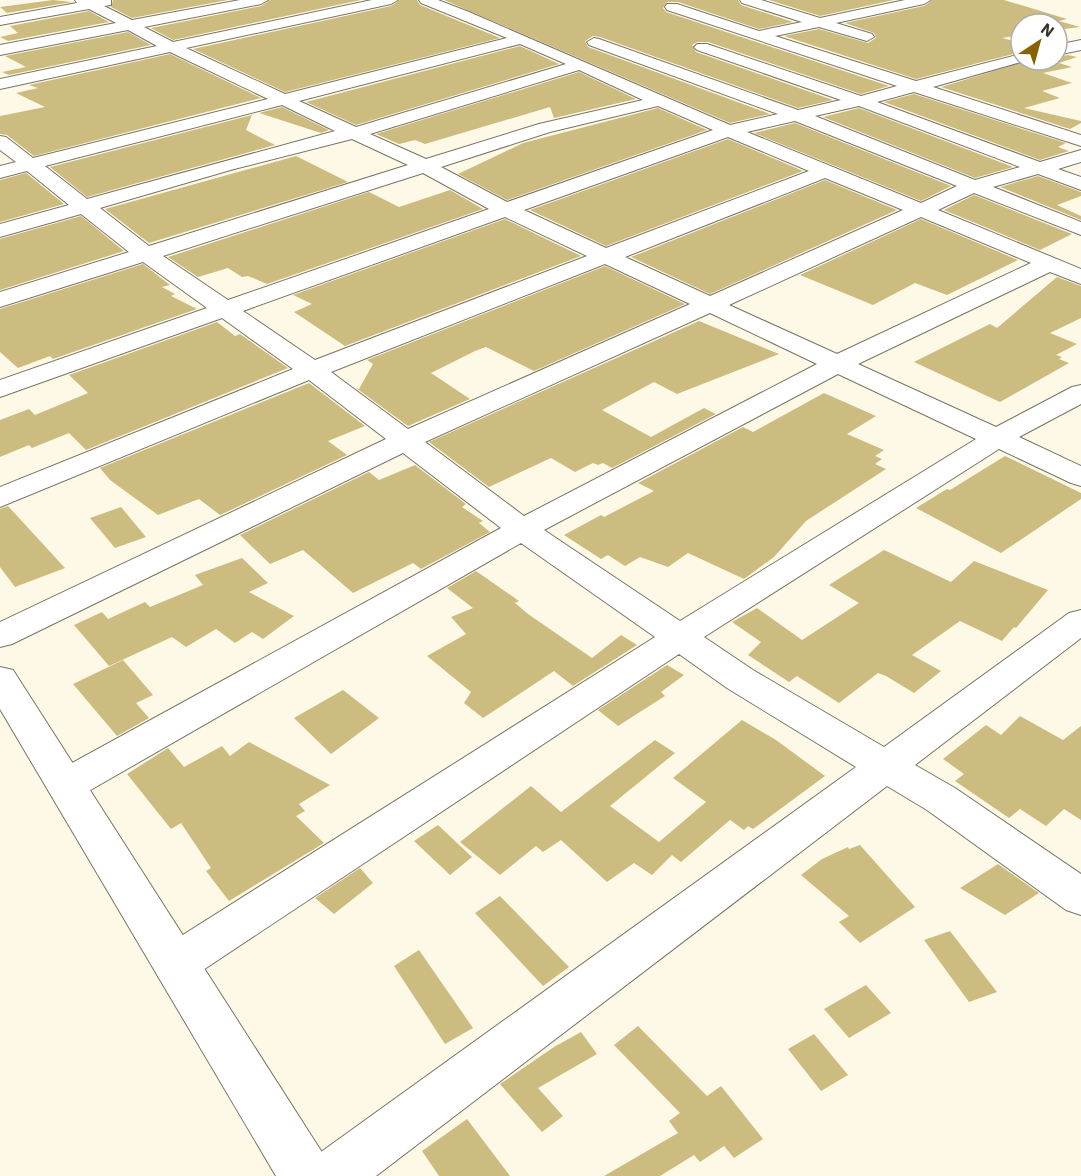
<svg xmlns="http://www.w3.org/2000/svg" width="1081" height="1176" font-family="'IBM Plex Sans',sans-serif">
  <style>
    .building { fill: #cdbc7f }
    .lines { fill: none; stroke-linecap: round; stroke-linejoin: round }
    .minor-casing { stroke: #797564; stroke-width: 2 }
    .major-casing { stroke: #797564; stroke-width: 2 }
    .minor { fill: #fff; fill-rule: evenodd }
    .major { fill: #fff; fill-rule: evenodd }
  </style>
  <rect width="100%" height="100%" fill="#fef9e6"/>
  <path class="building" d="M53,0L72,2L7,13L0,7Z
    M113,0H228L132,18L111,7Z
    M270,0H361L173,40L151,28L261,6Z
    M400,0H417L420,5L500,38L285,92L193,49L391,6Z
    M444,0H738L741,5L793,22L759,29L678,2H667L663,8L666,12L889,86L861,94L708,42H697L692,45L696,52L833,100L798,108L600,37L593,36L585,41L588,47L770,114L730,123Z
    M769,0H894L820,16Z
    M933,0H1004L1067,19L1059,21L1080,27L1057,30V24H1021V35L1002,38L1021,43V52L916,79L784,36L819,29L868,43L876,38L874,33L845,23L924,6Z
    M89,11L109,22L8,41L0,37L18,33L10,26Z
    M128,32L151,45L9,75L2,72L26,67L5,56Z
    M520,46L559,64L356,125L306,102Z
    M170,54L261,98L34,156L7,135L0,134V116L45,107L16,93L38,88L29,85Z
    M1068,55L1077,57L1059,63L1072,67L1043,73L1072,83L1042,91L1060,98L1024,108L1081,121V123L1070,129L941,87L1030,60H1057V57Z
    M579,72L636,99L554,118L550,107L425,144L415,140L399,144L376,134Z
    M914,94L1066,143L1058,147L1069,151L1040,160L884,102Z
    M282,107L329,130L321,133L259,113Z
    M658,108L707,130L507,200L458,174L523,143Z
    M859,108L1013,167L975,178L823,117Z
    M252,115L246,130L275,145L87,197L50,167Z
    M795,123L951,186L921,201L754,133Z
    M728,139L803,171L606,246L530,210Z
    M296,156L348,182L149,243L105,209Z
    M26,173L64,204L0,222V180Z
    M1038,176L1081,192V196L1057,205L1081,216V220L1000,187Z
    M825,180L897,210L710,294L631,257Z
    M450,190L483,209L267,284L248,276L242,277L228,268L198,277L168,257L369,192L399,207Z
    M974,195L1072,234L1040,250L944,210Z
    M81,216L124,251L0,290V239Z
    M505,219L581,256L345,346L294,312L312,304L293,295Z
    M921,219L1018,260L947,295L915,283L873,305L800,275Z
    M143,264L170,285L162,287L175,294L171,296L197,309L53,359L50,356L18,368L0,352V309Z
    M605,266L685,304L534,371L486,347L475,351L431,373L470,399L408,426L356,388L359,389L373,364L367,360Z
    M1057,277L1081,286V318L1050,333L1077,344L1056,355L1062,357L1059,359L1069,363L1000,402L914,362L990,324L997,328Z
    M699,321L779,354L677,394L654,382L602,410L651,437L704,408L716,414L612,468L603,463L598,465L593,463L575,472L551,458L489,487L429,442Z
    M217,322L235,336L240,334L288,368L86,450L69,433L32,448L29,445L0,457V420L29,409L35,415L88,393L69,375Z
    M309,383L365,426L328,441L347,455L220,515L199,499L158,515L110,480L100,468Z
    M824,393L876,416L847,434L884,450L875,456L882,459L875,464L886,469L806,521L774,557L744,579L688,553L668,567L640,557L625,566L608,555L601,559L564,535L601,515L604,517L654,491L638,483L743,427L753,432Z
    M1005,456L1081,493V499L1001,553L916,508L947,489L950,490Z
    M415,465L466,504L462,507L483,521L479,523L490,532L421,569L413,563L353,593L303,550L270,564L240,535L369,472L379,480Z
    M8,506L65,568L15,587L0,567V509Z
    M121,507L146,537L115,548L90,518Z
    M884,550L951,582L974,561L1048,590L1016,628L1014,627L1002,641L960,621L912,655L941,671L914,693L886,676L878,673L839,703L797,676L789,682L748,655L761,642L732,622L757,608L802,640L859,603L829,585Z
    M242,558L268,583L249,592L294,616L263,639L252,632L235,643L216,629L186,647L172,637L109,666L74,625L102,612L108,619L145,602L150,607L203,585L195,575Z
    M476,571L519,601L515,603L528,614L592,658L621,635L637,645L573,686L554,671L483,718L464,703L471,692L427,656L466,634L451,617L473,608L447,588Z
    M123,660L153,695L136,703L149,718L117,736L73,684Z
    M667,665L684,675L661,692L665,696L618,726L598,710Z
    M343,690L379,718L331,754L294,718Z
    M1020,716L1063,740L1081,726V820L1064,809L1046,826L1020,809L1009,818L955,781L964,774L943,759L986,725L1001,735Z
    M742,720L776,740L825,776L753,829L748,826L744,830L730,820L681,862L672,855L652,875L634,863L607,882L561,840L543,852L536,846L500,875L460,842L531,786L561,812L655,740L675,753L610,806L659,842L706,802L673,778Z
    M249,742L330,785L299,804L305,811L296,816L324,843L229,901L206,871L211,868L181,823L171,829L127,774L168,748L184,767L222,746L230,756Z
    M438,825L472,857L450,875L414,841Z
    M860,845L915,907L860,943L839,922L849,916L801,875L822,859L848,847L849,849Z
    M998,864L1039,893L1005,915L960,888Z
    M360,868L373,883L334,914L315,898Z
    M500,896L569,967L543,986L475,913Z
    M950,931L997,992L969,1002L924,940Z
    M419,950L473,1028L445,1044L394,966Z
    M866,985L891,1013L849,1038L824,1009Z
    M638,1026L707,1096L721,1086L763,1139L734,1158L724,1146L700,1162L694,1155L660,1176H604L678,1133L669,1121L680,1113L614,1045Z
    M581,1032L597,1054L538,1088L563,1116L542,1132L500,1084L554,1047Z
    M814,1034L848,1075L821,1091L788,1049Z
    M467,1119L510,1176H439L422,1151Z"/>
  <g class="lines">
    <g class="minor-casing">
      <path id="minor" d="M75,0H111V5L104,6L132,20L240,0H268L261,4L144,27L173,42L372,0H398L391,4L186,48L285,94L507,38L421,3L419,0H438L469,12L730,125L778,114L589,45L587,42L594,38L599,39L798,110L841,100L697,50L694,47L697,44H707L861,96L897,86L667,10L665,7L667,4H677L759,31L802,22L742,3L740,0H761L820,18L905,0H931L924,4L836,23L872,34L874,37L867,41L819,27L775,36L916,81L1021,54V60H1028L933,87L1081,135V146L914,92L877,102L1040,162L1081,150V162L1058,169L1081,177V190L1038,174L993,187L1081,222V235L974,193L938,210L1081,269V284L1050,272L858,364L996,427L1072,387L1081,385V404L1019,437L1081,466V486L1071,483L999,449L704,637L753,670L884,747L1069,613L1081,610V638L915,765L955,788L1081,874V915L1066,910L927,810L887,786L376,1176H307L314,1157L856,767L727,688L679,654L191,978L175,984L159,978L152,964L159,950L655,637L521,543L80,796L66,800L52,796L46,785L52,774L501,528L403,453L12,644L0,647V622L386,439L309,380L0,507V487L293,369L222,318L0,397V380L207,308L143,262L0,307V292L129,252L81,214L0,237V224L69,205L27,171L0,178V166L16,162L0,150V136L6,137L33,158L268,99L170,52L0,89V79L157,46L128,30L0,55V45L116,23L89,9L0,25V17L77,3ZM520,44L566,64L356,127L299,101ZM579,70L643,100L539,124L426,159L370,134ZM282,105L335,131L87,199L45,166ZM658,106L713,130L507,202L441,167L550,132ZM859,106L1020,167L975,180L815,116ZM795,121L957,186L921,203L747,132ZM728,137L809,171L606,248L524,210ZM352,139L408,165L149,246L100,208L234,169ZM423,173L489,209L228,300L163,256ZM825,178L903,210L710,296L625,257ZM505,217L587,256L315,360L243,311ZM921,217L1031,263L837,354L729,305ZM605,264L690,304L408,429L331,372ZM710,313L817,364L524,516L425,442ZM838,374L976,439L680,621L544,530Z
        M1081,40V50L1057,55V45Z"/>
    </g>
    <g class="major-casing">
      <path id="major" d="M0,667L13,670L325,1157L332,1176H276L0,709Z"/>
    </g>
    <use href="#minor" class="minor"/>
    <use href="#major" class="major"/>
  </g>
  <g transform="translate(1039 42) rotate(36)"><circle r="28" fill="#ffffff" stroke="#aeadaa" stroke-width="1.5"/>
  <path d="M0-4.5L10 22L0 15L-10 22Z" fill="#8a6100"/>
  <text y="-9" font-size="16" font-weight="bold" text-anchor="middle" fill="#34322a">N</text>
  </g>
</svg>
